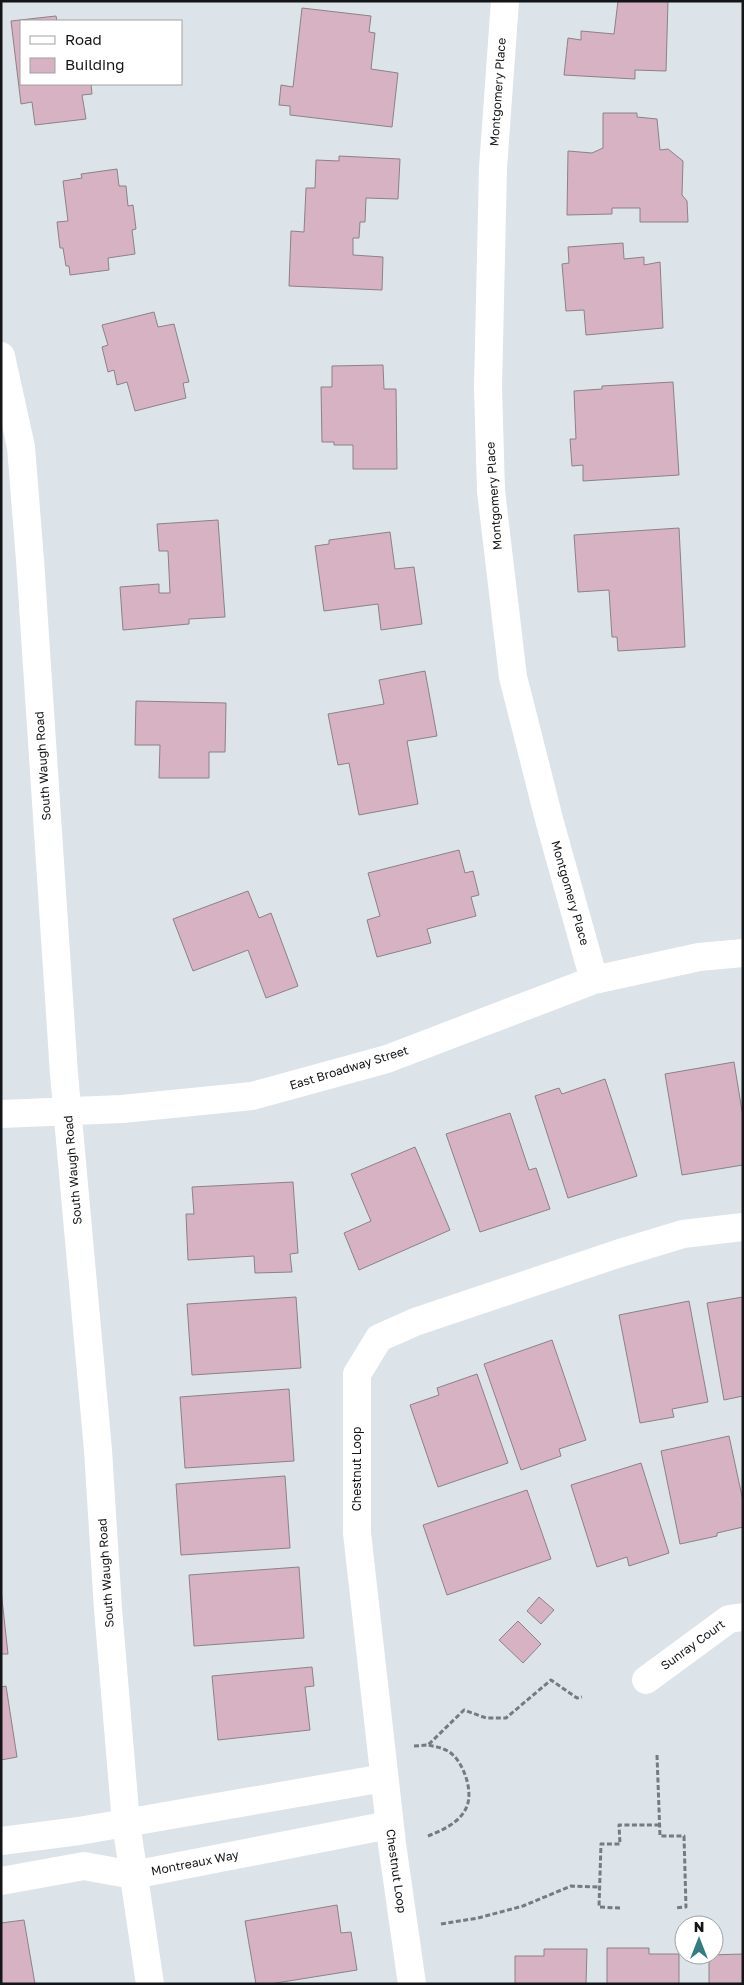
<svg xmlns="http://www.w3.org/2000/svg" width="744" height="1985" font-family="'Golos Text',sans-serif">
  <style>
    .building { fill: #d7b2c3; stroke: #8b8286 }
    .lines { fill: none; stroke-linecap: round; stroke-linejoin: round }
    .path { stroke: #777b7f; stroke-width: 3; stroke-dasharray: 5 2.5; stroke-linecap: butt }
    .minor { stroke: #fff; stroke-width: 28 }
    .labels { text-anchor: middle; stroke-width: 4.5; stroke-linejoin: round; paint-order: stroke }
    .street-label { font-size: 12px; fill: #131517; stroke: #fff }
  </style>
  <rect width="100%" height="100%" fill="#dce3e9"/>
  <path class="building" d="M618,1H668L666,71L635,70V79L564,75L568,38L581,40V31L614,34Z
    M302,8L371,16L369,32L375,33L371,69L398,73L392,127L290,115V106L279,105L281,85L293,87Z
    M56,16L57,21H21V84H91L92,94L82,95L86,119L35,125L32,102L21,104L11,21Z
    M603,113H637V117L657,119L660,150L668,149L683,161L682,195L687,201L688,222H640V208H612V214L567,215L568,151L592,153L603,148Z
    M339,156L400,159L398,199L366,198L365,222H360L359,238H353V255L383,257L382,290L289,286L291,231L304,232L306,188H315L316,160L339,161Z
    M117,169L119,186H126L128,206L133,205L136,229L132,230L135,254L108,258L109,270L70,275L69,266H66L63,248H60L57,222L68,221L63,181L82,178L81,174Z
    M623,243L624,259L644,257V265L660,262L663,328L586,335L584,310L566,311L562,264L569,263L568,247Z
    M154,312L158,327L174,324L189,382L183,383L186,398L135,411L127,382L117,385L114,370L108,372L102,347L108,345L102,325Z
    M383,365L384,389H396L397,469H353V445H334V442H322L321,387H332V366Z
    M673,382L679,475L583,481V465L572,466L570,439H576L574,391L602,389V386Z
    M218,520L225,617L189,619V624L123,630L120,587L159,584V593H170L168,551H159L157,524Z
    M679,528L685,647L618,651L617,637H612L609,590L578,592L574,535Z
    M390,532L395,569L414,567L422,624L381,630L378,604L324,611L315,546L329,544V540Z
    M425,671L437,736L407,741L418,804L359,815L349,763L338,765L328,714L384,704L379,680Z
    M136,701L226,703L225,752H209V778H159L160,745H135Z
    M459,850L465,873L473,871L479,895L471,897L476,916L427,929L431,943L377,957L367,920L380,916L368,873Z
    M248,891L259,918L271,913L298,986L266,998L248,950L193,971L173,919Z
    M734,1062L743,1117V1165L682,1175L665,1074Z
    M605,1079L637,1176L568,1198L535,1096L559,1088L562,1094Z
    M510,1113L529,1170L536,1168L550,1209L480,1232L446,1134Z
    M415,1147L450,1230L359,1270L344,1233L371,1221L351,1174Z
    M293,1182L298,1253L290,1254L292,1272L255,1273L254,1256L188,1260L186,1214H194L192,1187Z
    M296,1297L301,1368L192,1375L187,1304Z
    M743,1297V1396L724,1400L707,1303Z
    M689,1301L708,1402L672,1409L674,1417L640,1423L619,1315Z
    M552,1340L586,1440L559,1449L561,1456L521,1470L484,1364Z
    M477,1374L508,1463L438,1487L410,1405L439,1395L437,1388Z
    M289,1389L294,1461L185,1468L180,1397Z
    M729,1436L743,1501V1527L717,1533V1536L680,1544L661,1451Z
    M641,1463L669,1553L629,1566L627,1557L597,1567L571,1485Z
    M285,1476L290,1548L181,1555L176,1484Z
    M527,1490L551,1559L447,1595L423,1525Z
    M299,1567L304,1638L194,1646L189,1575Z
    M1,1590L8,1654H1Z
    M539,1597L554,1610L541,1624L527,1611Z
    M518,1621L541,1644L523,1663L499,1640Z
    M312,1667L314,1686L305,1687L310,1730L218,1740L212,1676Z
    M6,1686L17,1757L1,1760V1687Z
    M337,1905L341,1933L351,1932L357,1970L270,1984H256L245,1921Z
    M24,1920L35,1984H1V1923Z
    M607,1948H649V1954H679V1984H607Z
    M544,1949H587L586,1984H515V1956H544Z
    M743,1954V1984H709V1955Z"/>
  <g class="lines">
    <path class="path" d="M414,1746L428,1745L464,1710L486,1718H506L551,1680L577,1698L582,1697
      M657,1755L660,1836H684L686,1907L675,1908
      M428,1836C443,1830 461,1822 467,1806C473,1791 464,1765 453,1755C446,1748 437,1747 428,1745
      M620,1908L599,1907L601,1844H620L619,1825H660
      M441,1924L478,1918L523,1906L571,1886L600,1887"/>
    <path class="minor" d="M505,1L493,168L488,387L491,491L513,677L550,823L594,980
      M1,356L21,447L30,560L64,1074L98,1450L108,1609L126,1823L150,1984
      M1,1114L122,1109L252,1096L387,1059L594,980L699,957L743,953
      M646,1680L729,1619L743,1617
      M1,1841L79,1831L384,1778
      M1,1881L84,1866L133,1875L389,1825
      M412,1984L392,1844L357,1533V1374L379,1338L415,1322L617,1254L683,1234L743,1227"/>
  </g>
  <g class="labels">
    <g class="street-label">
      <text transform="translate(498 92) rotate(-86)" y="4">Montgomery Place</text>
      <text transform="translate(494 496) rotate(-94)" y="4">Montgomery Place</text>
      <text transform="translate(43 766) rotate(-94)" y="4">South Waugh Road</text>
      <text transform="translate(570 893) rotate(74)" y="4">Montgomery Place</text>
      <text transform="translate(349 1068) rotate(-17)" y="4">East Broadway Street</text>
      <text transform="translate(73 1170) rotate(-95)" y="4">South Waugh Road</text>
      <text transform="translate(357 1469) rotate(-90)" y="4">Chestnut Loop</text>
      <text transform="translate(106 1573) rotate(-94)" y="4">South Waugh Road</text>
      <text transform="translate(693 1645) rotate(-36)" y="4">Sunray Court</text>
      <text transform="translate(195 1863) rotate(-11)" y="4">Montreaux Way</text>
      <text transform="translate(396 1871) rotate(82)" y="4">Chestnut Loop</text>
    </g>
  </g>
  <rect width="744" height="1985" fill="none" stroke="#131517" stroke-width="5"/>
  <rect x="20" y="20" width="162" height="65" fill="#ffffff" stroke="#a1a1a2"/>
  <rect x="30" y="36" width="25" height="8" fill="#ffffff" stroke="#a1a1a2"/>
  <text x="65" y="45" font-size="15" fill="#131517">Road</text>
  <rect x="30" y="58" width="25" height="15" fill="#d7b2c3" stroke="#a1a1a2"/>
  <text x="65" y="70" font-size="15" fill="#131517">Building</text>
  <g transform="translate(699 1940)"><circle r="24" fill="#ffffff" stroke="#a1a1a2"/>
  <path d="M0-4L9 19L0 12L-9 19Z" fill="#337c80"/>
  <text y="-8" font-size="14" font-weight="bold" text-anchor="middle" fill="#131517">N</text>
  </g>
</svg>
